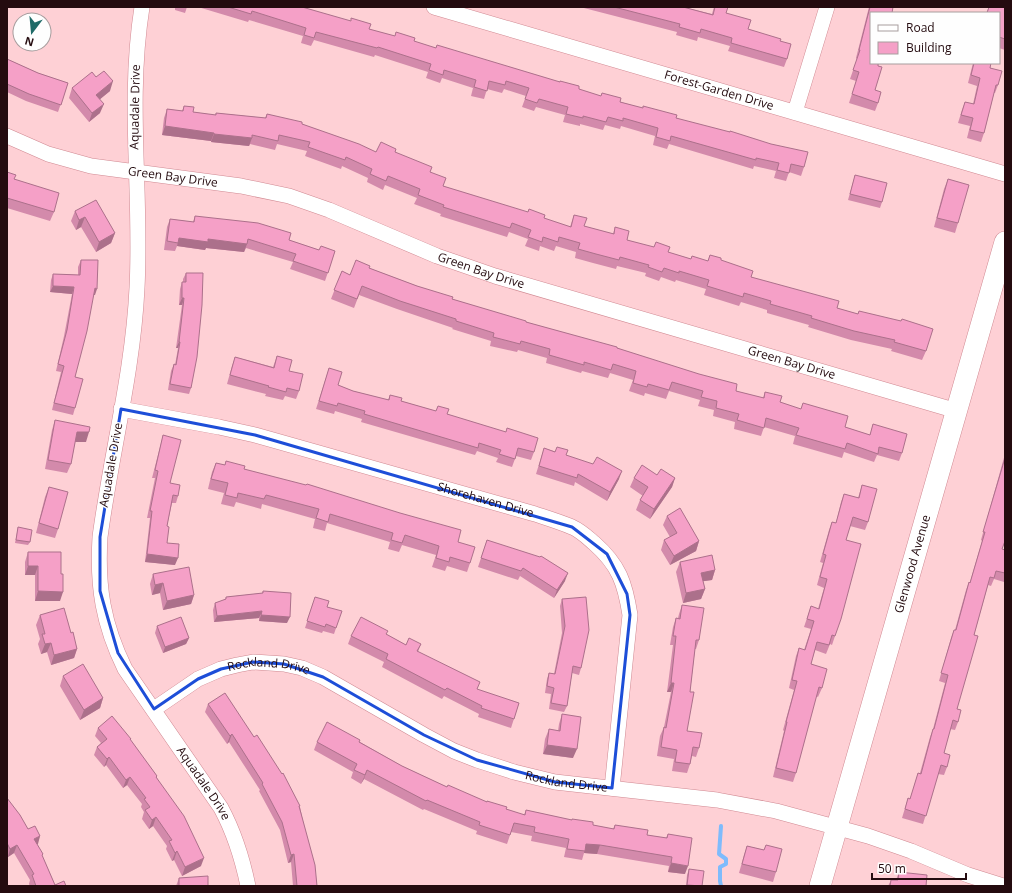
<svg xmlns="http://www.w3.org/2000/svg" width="1012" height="893" font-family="'Open Sans',sans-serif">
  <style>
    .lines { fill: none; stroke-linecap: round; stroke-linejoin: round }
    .stream { stroke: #7ebbfc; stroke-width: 4 }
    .street-casing { stroke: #d08992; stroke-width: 16 }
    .secondary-casing { stroke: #d08992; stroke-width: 22 }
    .street { stroke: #fff; stroke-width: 15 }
    .secondary { stroke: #fff; stroke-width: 21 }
    .wall { fill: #d38aab }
    .shaded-wall { fill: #ac708b }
    .building { fill: #f5a0c7; stroke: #ac708b }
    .marked { fill: none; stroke: #1d4ed8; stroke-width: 3; stroke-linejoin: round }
    .labels { text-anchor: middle; stroke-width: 3; stroke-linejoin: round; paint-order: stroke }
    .street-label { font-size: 12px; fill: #240b0f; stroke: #fefefe }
  </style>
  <rect width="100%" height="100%" fill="#fed0d5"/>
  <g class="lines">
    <path class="stream" d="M721,886L720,881V867L726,864V859L719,854L721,826"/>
    <g class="street-casing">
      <g id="street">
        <path id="s1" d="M142,7C127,101 142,194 137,288C133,372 111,454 100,537C97,587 103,624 125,669L221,808C235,834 242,857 248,886"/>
        <path id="s2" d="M434,7L1005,174"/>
        <path d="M795,112L827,7"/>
        <path id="s3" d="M7,136L48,154L91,166L241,186L289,196L329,210L437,256L495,276L957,411"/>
        <path id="s4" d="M121,409L219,427L255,435L535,514C547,518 560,522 572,527C581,531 587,537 594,543C619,565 625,583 630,615L612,788"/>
        <path id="s5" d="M154,709L198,679L221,669L237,665L253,662L284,664L302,668L323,677L424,735L454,751L477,760L514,772L555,782L717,800L776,811L868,836L911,851L968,875L1003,886"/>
      </g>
    </g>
    <g class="secondary-casing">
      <g id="secondary">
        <path id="s6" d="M820,886L1005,242"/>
      </g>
    </g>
    <use href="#street" class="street"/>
    <use href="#secondary" class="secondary"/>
  </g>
  <path class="wall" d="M175,7H187L185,13L175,10Z
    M198,7H302L369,29L676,118L804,167L801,176L789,172L786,181L774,178L776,171L754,166L753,169L669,144L667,149L653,145L655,136L621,126L620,129L605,125L603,130L580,124V126L563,122L565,115L536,107L534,111L522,107L526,96L504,89L502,93L487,89L484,99L471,96L473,88L442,78L440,83L426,78L428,72L375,55L374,57L314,40L311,46L301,43L303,36L249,20L248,22Z
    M580,7H683L712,14L714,7L726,13L748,29L780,41L787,59L784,67L728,51L730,46L698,37L697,41L676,35L677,32Z
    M869,7H893L878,66L875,90L878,103L875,111L849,103L856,81L850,79L857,59L856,58Z
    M989,7H1005V50L999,48V13H986Z
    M7,59L38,73L68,83L58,112L26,101L7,92Z
    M973,63H991L990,68L998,85L995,93H994L984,133L981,142L967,138L970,126L958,123L962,110L965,102L973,104L977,86L968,83Z
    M96,77L110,91L100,99V113L89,122L69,98L72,88Z
    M184,106L193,112L215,115L216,113L265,118L267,114L302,124L376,152H395L430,172L443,186L570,227L574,215L584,226L613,234L615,227L627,240L691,259L708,261L710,255L751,277L837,308L858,314L859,311L926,351L922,360L891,351L892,349L851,340L808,327L809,325L767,313V310L741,302L739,306L704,295L706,289L676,280L675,282L661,277L659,281L645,276L646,273L617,266L616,269L593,263L575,258L576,252L556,246L554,251L540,246L539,251L525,246L528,239L509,232L507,237L440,216L441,214L414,204L417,198L385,185L383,190L367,182L368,178L342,166L341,169L305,156L307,151L277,144L275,150L250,144L249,146L211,142V141L162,135L164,118L167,109L182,111Z
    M7,172L14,179L54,212L50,221L7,208Z
    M855,175L882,202L880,208L848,200L853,182Z
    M948,179L958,223L955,233L934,227L944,189Z
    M75,211L115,233L111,243L96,252L81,227L76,230L71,221Z
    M195,216L289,240L319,250L335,251L325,281L290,269L293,262L246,248L244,252L206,248L205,250L177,246L175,251L164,250L167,227L170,219L193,222Z
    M81,260L95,295H93L75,377V408L73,415L52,410L61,372L56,371L64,336L72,294L50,292L51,280L53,274L78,275V267Z
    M369,268L452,299L526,322L617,348L736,391L763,398L765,392L780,402L845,427L870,435L873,424L902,453L899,461L877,455L874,462L844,452L842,458L793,444L795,436L764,427L761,436L734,429L735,422L713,416L714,410L698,406L700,400L669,391L666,399L645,393L644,396L629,391L633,380L610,373L608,378L582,371L581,373L546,363L547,358L518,350L517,352L490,346L491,341L452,329L453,328L397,309L359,295L354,308L331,299L342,271L350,275Z
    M186,273L191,388L189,394L168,390L171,371L174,364L175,365L178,348H176L182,305H179L180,289L182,282H183V279Z
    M277,356L289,371L299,391L296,399L285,396L283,400L265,396L266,394L227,384L232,366L235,357L273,367Z
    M329,368L338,385L353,391L388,400L390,395L401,401L436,411L447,414L534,452L531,460L516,456L512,467L496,462L498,458L477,451L475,455L361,422L362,419L335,411L334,414L316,409Z
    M55,420L86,442H75L71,464L67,473L45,469L52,430Z
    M163,435L170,483L178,496L176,503H172L167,526V543L175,565L145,562L150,518H147L155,478H152L161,443Z
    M544,448L566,455L619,479L607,501L575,482L574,486L536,474Z
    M1005,454V541L1002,549L1005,550V578L1004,582L994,579L991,586L988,585L974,635L957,709L958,722L955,730L950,729L944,753L947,767L944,775L938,774L923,824L902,818L908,798L910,799L918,773H920L930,737L933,729L945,683L939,681L951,638L954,630H955L966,590L969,582H970L982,541L981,540Z
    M226,461L244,469L458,542L470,563L467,572L447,566L445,571L432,567L436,555L402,545L399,552L388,549L390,542L327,523L325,531L313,528L315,519L262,504L261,509L236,502L234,507L221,504L224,493L208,489L212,472L216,463L225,465Z
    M657,475L675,478L672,487L650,519L636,510L640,500L643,496L630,487L634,478Z
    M862,485L868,522L865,530L850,526L846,540L835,636L832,645L830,644L826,654L815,650L811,664L822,688L818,697L816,696L796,773L793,782L773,777L784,731L783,730L794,690L789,688L796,656L799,648L804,650L811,629L804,627L811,606L818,609L824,588L817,585L823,563L820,562L829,530L832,522L836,523L841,502L844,494L858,498Z
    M49,487L58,529L55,538L36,533L45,497Z
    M667,516L699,541L696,551L670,565L661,550L664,540L670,537L663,525Z
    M18,527L30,542L28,545L15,543Z
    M487,540L565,581L554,598L520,576L518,580L478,567Z
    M28,552L61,574L60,601H35V575H25V562Z
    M680,562L715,570L712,580L703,581L705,589L701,599L683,603L676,572Z
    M153,574L194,595L191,604L163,610L160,593L152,595L150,584Z
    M263,591L287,623L259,621V618L214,622L213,610L215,603L225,600L226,597L262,593Z
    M562,599L581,668L579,675L572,673L567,706L564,712L549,709L551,694L545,693L547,679L549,673L554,674L562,633L560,606Z
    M313,603L327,607L336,628L334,634L323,631L322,633L305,628Z
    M682,605L699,640L696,649H695L690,692L687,731L699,748L696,757L692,756L690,764L687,773L672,771L674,759L657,756L660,736L664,727L671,692H667L673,645H670L673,627L676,618H678L679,614Z
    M40,615L71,633L77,649L74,658L51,665L47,652L41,654L38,644L40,639L36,625Z
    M157,626L189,638L186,644L163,653L155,633Z
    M386,634L406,645L421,644L418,652L478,690L519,703L511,728L478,717L479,714L444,696L442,699L382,667L384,662L348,644L351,636Z
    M63,676L103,698L100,708L80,720L60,686Z
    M208,704L300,807L317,886H293L291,862L288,863L280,830L259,791L260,790L229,742L227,744L205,712Z
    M562,714L573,758L543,754L545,739L549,729L558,731L559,724Z
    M98,728L130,740L157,776V778L201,866L182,876L174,860L172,861L166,849L167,846L153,826L149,829L142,819L144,812L141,807L142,804L127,785L123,788L106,765L104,767L94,755L97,747L101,743L95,736Z
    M317,742H360L402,766L447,787L506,809L524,815L526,810L593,825L613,829L615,825L647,835L666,838L668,834L685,874L668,872L669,866L597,854L584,853L582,860L564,857L566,848L531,841L532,836L511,832L507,844L476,834L477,831L424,809L423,810L364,779L361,784L351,778L353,772L314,750Z
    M7,798L28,829L40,836L37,844L55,885L66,886H30L29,884L30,880L14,853L8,857Z
    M766,845L776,872L773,882L739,873L744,855L747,846L764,850Z
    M689,869L702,886H686L687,875Z
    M899,872L926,886H888L891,880H896Z
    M179,878L208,886H176Z"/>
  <path class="shaded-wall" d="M113,81L110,91L93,105L96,95Z
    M104,104L100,113L89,122L92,113Z
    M165,126L214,133L211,141L162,135Z
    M214,134L252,138L249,146L211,142Z
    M85,217L81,227L76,230L79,220Z
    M115,233L111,243L96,252L99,242Z
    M179,238L208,239L247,244L244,252L206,248L205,250L177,246Z
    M53,286L74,287L72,294L50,292Z
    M95,288L97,289L95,295H92Z
    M182,298H184L182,305H179Z
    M179,342H180L178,348H176Z
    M77,432H89L86,442H73Z
    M622,471L619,479L607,501L610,492Z
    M675,478L672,487L650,519L654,509Z
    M699,541L696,551L670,565L674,556Z
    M147,554L178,558L175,565L145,562Z
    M28,566H38L35,575H25Z
    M715,570L712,580L698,582L701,573Z
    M568,573L565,581L554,598L557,590Z
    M163,583L160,593L152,595L155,585Z
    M705,589L701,599L683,603L686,593Z
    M38,591L63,592L60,601H35Z
    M194,595L191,604L163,610L167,601Z
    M262,611L259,618L214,622L217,616Z
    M261,615L290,617L287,623L259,621Z
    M189,638L186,644L163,653L165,647Z
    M51,643L47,652L41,654L45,644Z
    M77,649L74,658L51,665L54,655Z
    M671,683H674L671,692H667Z
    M103,698L100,708L80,720L84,710Z
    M232,734L229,742L227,744L230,736Z
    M547,745L577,749L573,758L543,754Z
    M109,757L106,765L104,767L107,759Z
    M367,770L364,779L361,784L365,775Z
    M130,777L127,785L123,788L126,780Z
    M156,817L153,826L149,829L152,820Z
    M40,836L38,844L31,847L34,839Z
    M586,844L600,845L597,854L584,853Z
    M17,845L14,853L8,857L10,849Z
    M177,851L174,860L172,861L175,853Z
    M294,854L291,862L288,863L291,855Z
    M204,858L201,866L182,876L185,867Z
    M671,863L688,866L685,874L668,872Z"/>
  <path class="building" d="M228,7H302L351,21V18L371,24L369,29L395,36L396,32L415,38L414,41L436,48L437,45L560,82V81L579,86V89L601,96L602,93L621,98L620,102L643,108V106L677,115L676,118L730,132V131L771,144L808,152L804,167L791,164L789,173L777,170L779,163L756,158V160L671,136L670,141L656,137L658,128L623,118V121L608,117L606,122L583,116V118L566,114L568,107L539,99L537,103L525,99L529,88L506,81L505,85L489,81L487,91L474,87L476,80L444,70L443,75L429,70L431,64L378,47L377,48L316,32L314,38L304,35L306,28L252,11L251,14Z
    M614,7H683L713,15L715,7H728L726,13L751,20L748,29L781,39L780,41L791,44L787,59L731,43L732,38L701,29L700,33L679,27L680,24Z
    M870,7H893L892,13H871V63H878V66L882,67L875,90L881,92L878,103L852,94L859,72L853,70L860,50H859Z
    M989,7H1005V39L999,37V13H987Z
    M7,59L38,73L68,83L61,105L29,94L7,84Z
    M974,63H991L990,68L1002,71L998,85H996L984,133L970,130L973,118L961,115L965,102L974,104L980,78L971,75Z
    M104,71L113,81L96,95L104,104L92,113L72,88L92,72L96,77Z
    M184,106L194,107L193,112L216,115V113L266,118L267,114L302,122V124L359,144L376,152L381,142L396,149L395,152L432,167L430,172L446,178L443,186L528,212L529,209L545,215L544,218L571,227L574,215L587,218L584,226L614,234L615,227L629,231L627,240L654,247L656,242L670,247L668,252L691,259L692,256L708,261L710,255L721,258V260L753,271L751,277L839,301L837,308L858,314L859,311L901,321L902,319L933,329L926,351L894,342L895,340L854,331L811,318L812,316L770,304L771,301L744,293L743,297L707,286L709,280L679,271V273L664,268L662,272L648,267L649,265L620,257L619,260L596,254L578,249L580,243L559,237L558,242L543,237L542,242L528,237L531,230L512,223L510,228L443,207L444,205L418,195L420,189L388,176L386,181L370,174L372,169L346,157L345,160L308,147L310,142L279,135L278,141L252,135V138L214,134V133L165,126L167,109L183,111Z
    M7,172L16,175L14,179L59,193L54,212L7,198Z
    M855,175L887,183L882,202L850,194Z
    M948,179L969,185L958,223L937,218Z
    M96,200L115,233L99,242L85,217L79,220L75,211Z
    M195,216L258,223L291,233L289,240L319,250L321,246L335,251L328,273L293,261L296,254L248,239L247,244L208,239V242L179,238L178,243L167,241L170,219L194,222Z
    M81,260H98L97,289L95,288L87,331L75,377L83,379L75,408L54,403L64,366L58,364L67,330L74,287L53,286V274L80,275Z
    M356,260L370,266L369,268L417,286L453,297L452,299L526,321V322L617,347V348L699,374L737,384L736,391L764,398L765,392L782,396L780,402L801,409L803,403L848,416L845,427L870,435L873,424L907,434L902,453L879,447L878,454L847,443L845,449L796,435L799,428L766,418L764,428L737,420L739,414L716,408L717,401L701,397L703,391L672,382L669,390L648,384L647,387L633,383L636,371L613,364L611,370L584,362V365L549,355L550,349L521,341L520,344L493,337L494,333L456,321V319L400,301L362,286L357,299L334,290L342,271L350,275Z
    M186,273H203L202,305L197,357L191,388L170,384L174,364L176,365L180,342H179L184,298H182V282H186Z
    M277,356L292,360L289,371L303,374L299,391L287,388L286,392L268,387L269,386L230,375L235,357L274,368Z
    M329,368L342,372L338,385L353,391L389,400L390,395L402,398L401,401L436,411L438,406L449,409L447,414L506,432L507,428L538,438L534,452L518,448L515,459L499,454L501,450L479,443L478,448L364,414L365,411L338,403L337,406L319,401Z
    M55,420L90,427L89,432H77L71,464L48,460Z
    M163,435L181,440L170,483L180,485L178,496L173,495L167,526L169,527L167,543L179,544L178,558L147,554L152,511H150L158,471L155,470Z
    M557,447L568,450L566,455L593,464L597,457L622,471L610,492L578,474L577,478L539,466L544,448L555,452Z
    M1005,458V541L1002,549L1005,550V573L996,571L994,578L990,577L974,635L978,636L957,709L961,710L958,722L953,720L944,753L950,755L947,767L941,765L926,816L905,809L908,798L910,799L918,773L921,774L933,729H934L948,675L941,673L954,630H956L969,582L970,583L985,532H983Z
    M226,461L245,466L244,469L306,485L307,484L400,513L461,530L458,542L475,547L470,563L450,557L449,562L436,558L439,546L405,535L402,543L391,540L393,533L330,514L328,522L316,518L319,509L266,495L264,499L238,493L237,498L225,495L228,483L211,479L216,463L225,465Z
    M642,465L657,475L661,469L675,478L654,509L640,500L648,487L634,478Z
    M862,485L877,489L868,522L853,517L846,540L861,544L841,619L835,636L832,635L829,645L817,642L811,664L827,669L822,688L819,687L796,773L776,768L787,722H786L797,681L792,680L799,648L805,650L814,621L807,619L811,606L819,609L827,579L820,577L826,555L823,554L832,522L836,523L844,494L859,498Z
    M49,487L68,492L58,529L39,523Z
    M680,508L699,541L674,556L664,540L677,533L667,516Z
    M18,527L32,530L30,542L16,540Z
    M487,540L540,557L541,556L568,573L557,590L523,568L521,571L481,558Z
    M28,552H61V574H63V592L38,591V566H28Z
    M712,555L715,570L701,573L705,589L686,593L680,562Z
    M189,567L194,595L167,601L163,583L155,585L153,574Z
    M263,591L291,593L290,617L261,615L262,611L217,616L215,603L226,599V597L263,593Z
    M315,597L329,601L327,607L342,611L336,628L326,624L325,627L307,621Z
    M586,597L589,630L581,668L573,666L567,706L551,703L554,688L547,686L549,673L555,674L565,626L562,599Z
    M682,605L704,608L699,640H696L690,692H694L687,731L702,733L699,748L693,747L690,764L675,762L677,750L661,747L664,727L666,728L674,683H671L676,636H673L676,618L680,619Z
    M64,608L71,633L73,632L77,649L54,655L51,643L45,644L42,634H45L40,615Z
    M181,617L189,638L165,647L157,626Z
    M361,617L388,631L386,634L406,645L409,638L421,644L417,651L480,682L477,689L519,703L514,719L481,708L482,706L447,688L445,690L386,659L388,654L351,636Z
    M83,664L103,698L84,710L63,676Z
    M225,693L254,737L257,735L282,774L283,773L300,806H299L315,865L317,886H297L294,854L291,855L282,822L262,784L263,783L232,734L230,736L208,704Z
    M562,714L581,717L577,749L547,745L549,729L560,731Z
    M112,716L131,739H130L157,776L156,777L184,816L204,858L185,867L177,851L175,853L169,841L172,840L156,817L152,820L145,810L150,807L144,799L146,798L130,777L126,780L109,757L107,759L97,747L107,739L98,728Z
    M327,722L360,740L359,742L402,766L447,787L448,785L487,802V801L507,807L506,809L525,815L526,810L572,820V819L593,822V825L614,829L615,825L648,830L647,835L667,838L668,834L692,838L688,866L671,863L672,857L600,845L586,844L585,851L567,849L569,839L534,832L535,827L514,823L510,835L479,825L480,822L427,800L426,801L367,770L365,775L354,770L357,764L317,742Z
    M7,798L20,815L28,829L35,826L40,836L34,839L43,854L42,855L55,885L64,881L66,886H36L32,875L34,874L17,845L10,849L7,843Z
    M766,845L782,849L776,872L742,864L747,846L764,850Z
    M689,869L704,871L702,886L687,885Z
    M899,872L927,875L926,886H890L891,880H898Z
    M208,876V886H179V878Z"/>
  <path class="marked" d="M121,409L255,435L572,527L607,554L627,594L630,615L612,788L555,782L477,760L424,735L323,677L284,664L253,662L221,669L198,679L154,709L118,653L100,591V537Z"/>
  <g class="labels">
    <g class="street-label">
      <text dy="4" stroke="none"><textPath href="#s2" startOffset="297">Forest-Garden Drive</textPath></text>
      <text transform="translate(135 107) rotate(-89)" y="4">Aquadale Drive</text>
      <text dy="4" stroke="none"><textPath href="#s3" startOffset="172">Green Bay Drive</textPath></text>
      <text dy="4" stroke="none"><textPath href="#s3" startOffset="496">Green Bay Drive</textPath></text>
      <text dy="4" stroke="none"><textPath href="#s3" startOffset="820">Green Bay Drive</textPath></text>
      <text transform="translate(111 465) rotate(-80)" y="4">Aquadale Drive</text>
      <text dy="4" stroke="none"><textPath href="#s4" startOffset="376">Shorehaven Drive</textPath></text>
      <text dy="4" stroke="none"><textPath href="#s6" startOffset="335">Glenwood Avenue</textPath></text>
      <text dy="4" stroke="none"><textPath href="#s5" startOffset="127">Rockland Drive</textPath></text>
      <text dy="4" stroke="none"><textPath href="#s5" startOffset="451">Rockland Drive</textPath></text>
      <text dy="4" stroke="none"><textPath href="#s1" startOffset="808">Aquadale Drive</textPath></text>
    </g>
  </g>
  <rect width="1012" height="893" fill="none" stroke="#240b0f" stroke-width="16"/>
  <rect x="870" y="12" width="130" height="52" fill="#fefefe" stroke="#a79d9e"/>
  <rect x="878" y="25" width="20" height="6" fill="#ffffff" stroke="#a79d9e"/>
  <text x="906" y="32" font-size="12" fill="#240b0f">Road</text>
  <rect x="878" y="42" width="20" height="12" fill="#f5a0c7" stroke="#a79d9e"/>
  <text x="906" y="52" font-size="12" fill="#240b0f">Building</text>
  <g transform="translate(32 32) rotate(196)"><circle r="19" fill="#fefefe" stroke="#a79d9e"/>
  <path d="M0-3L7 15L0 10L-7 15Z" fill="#1f6b68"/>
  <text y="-6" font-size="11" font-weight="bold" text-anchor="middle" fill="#240b0f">N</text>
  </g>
  <path d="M872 873v6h94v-6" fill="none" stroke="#240b0f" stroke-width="2"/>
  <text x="878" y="873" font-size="12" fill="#240b0f" stroke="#fefefe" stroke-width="3" paint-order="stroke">50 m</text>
</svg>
